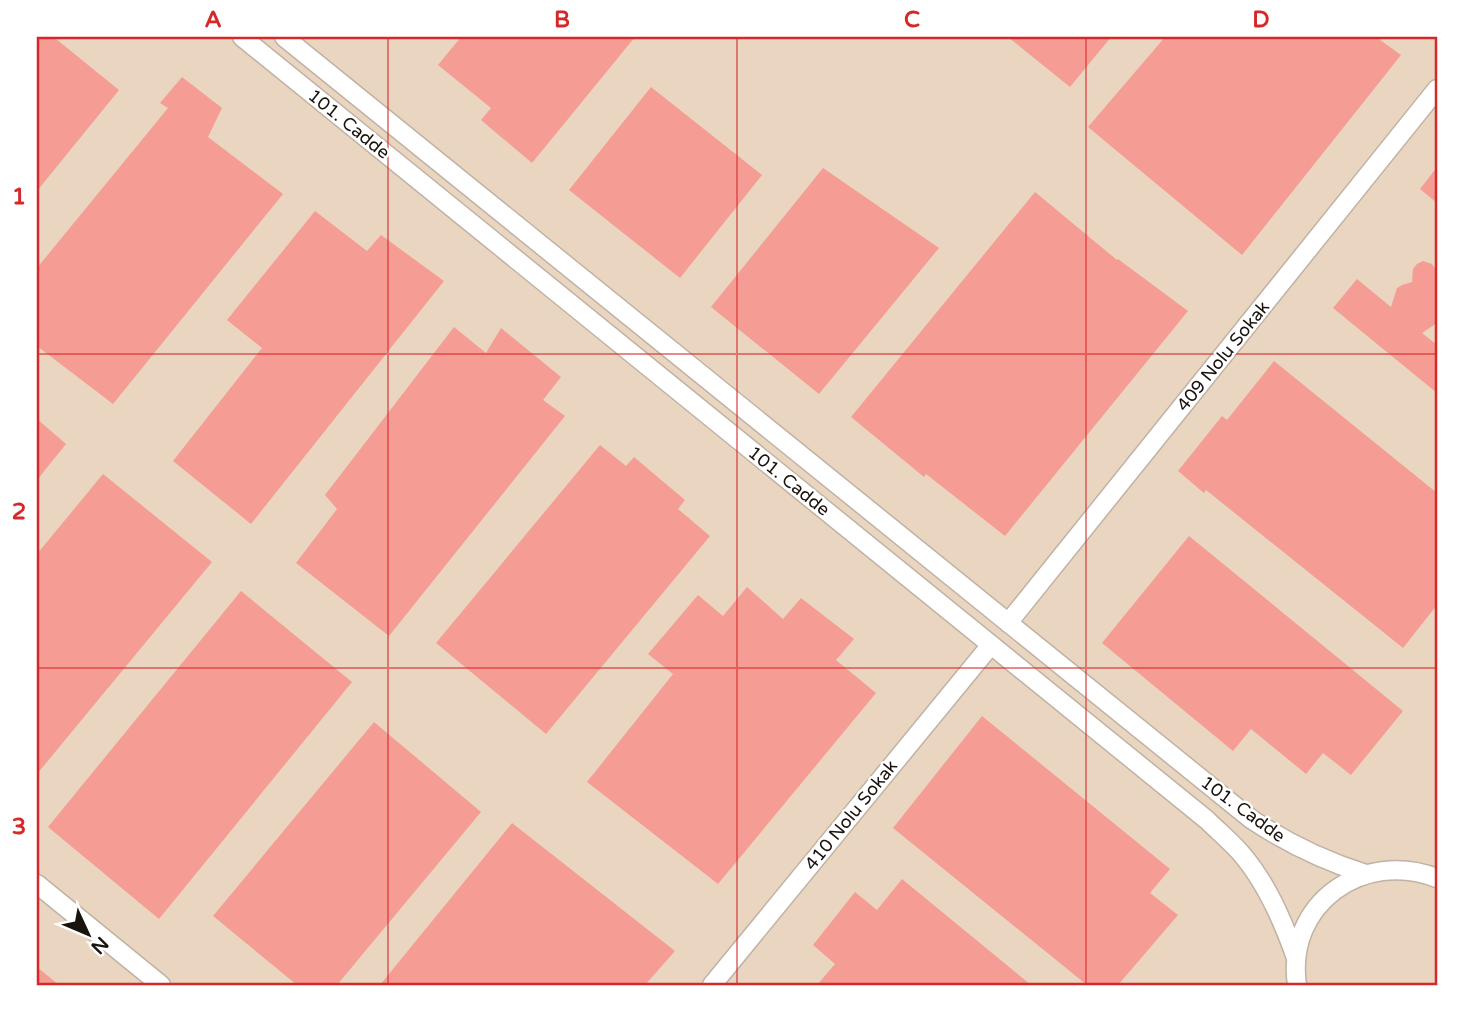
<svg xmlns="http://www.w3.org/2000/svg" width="1474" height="1022" font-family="'Varela Round',sans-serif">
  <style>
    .built { fill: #e9d5c0 }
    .building { fill: #f59d94 }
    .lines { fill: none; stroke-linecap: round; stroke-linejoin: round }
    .minor-casing { stroke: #c0b2a4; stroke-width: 21 }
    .minor { stroke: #fff; stroke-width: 18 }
    .grid { fill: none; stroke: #d62828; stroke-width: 2; stroke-opacity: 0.55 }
    .labels { text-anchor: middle; stroke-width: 5; stroke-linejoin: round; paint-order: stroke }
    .street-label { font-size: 18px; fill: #18130e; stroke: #fff }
    .neatline { fill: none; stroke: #d62828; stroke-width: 2.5 }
    .grid-label { font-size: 23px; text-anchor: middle; font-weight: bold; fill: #d62828 }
  </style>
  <rect width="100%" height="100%" fill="#eddfd0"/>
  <path class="built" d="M37,37H1437V985H37Z"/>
  <path class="building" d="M37,37L56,39L119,90L37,191Z
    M461,37H635L532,163L481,120L491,108L438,65Z
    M1008,37H1111L1070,87Z
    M1165,37H1376L1401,55L1242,255L1088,127Z
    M182,77L222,108L208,137L283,194L113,404L37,346V268L168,108L160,103Z
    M651,87L762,175L680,278L569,190Z
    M1437,167V203L1420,189Z
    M823,168L939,248L819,394L711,307Z
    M1035,192L1117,260L1118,259L1188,311L1005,536L926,474L924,477L851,417Z
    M315,211L367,251L381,235L444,281L251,524L173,461L262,348L227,320Z
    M1423,261L1432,264L1437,271V323L1422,333L1437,345V393L1333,308L1357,279L1391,307L1397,288L1402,285L1412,282L1413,269L1417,264Z
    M454,327L486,353L501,328L561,377L543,400L565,416L389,636L296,563L337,509L325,495Z
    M1274,361L1437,493V605L1403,648L1206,490L1204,493L1178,471L1222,416L1227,420Z
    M37,419L66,444L37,480Z
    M600,445L626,466L634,457L685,500L678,509L710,536L546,734L436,643Z
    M103,474L212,562L37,774V554Z
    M1189,536L1403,711L1351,775L1323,753L1306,774L1251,729L1233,751L1102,643Z
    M747,587L783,619L801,598L854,639L836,660L876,693L718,884L587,782L673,674L648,654L698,595L723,616Z
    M241,591L352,682L159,919L48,827Z
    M982,716L1170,869L1150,893L1178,915L1118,985H1087L893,828Z
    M374,722L481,812L337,985H297L213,916Z
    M512,823L675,951L645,985H380Z
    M902,879L1031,985H817L835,964L813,945L855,892L877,910Z
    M37,967L59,985H37Z"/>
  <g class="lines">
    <g class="minor-casing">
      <path id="minor" d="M242,37L1207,820C1217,830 1229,840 1239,851C1266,881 1283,921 1296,958
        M284,37L1251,819C1287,843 1324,861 1366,874
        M1008,623L1437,89
        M37,884L161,985
        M712,985L990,646
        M1297,985C1285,904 1363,849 1437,878"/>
    </g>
    <use href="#minor" class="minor"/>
  </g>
  <path class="grid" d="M388,37V985M737,37V985M1086,37V985M37,354H1437M37,668H1437"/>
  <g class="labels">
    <g class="street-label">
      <text transform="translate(349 124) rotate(39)" y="6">101. Cadde</text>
      <text transform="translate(1223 356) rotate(-51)" y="6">409 Nolu Sokak</text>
      <text transform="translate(789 481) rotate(39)" y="6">101. Cadde</text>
      <text transform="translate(1243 809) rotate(36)" y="6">101. Cadde</text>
      <text transform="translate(851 815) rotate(-51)" y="6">410 Nolu Sokak</text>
    </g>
  </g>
  <rect width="1474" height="1022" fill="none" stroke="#ffffff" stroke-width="77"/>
  <g transform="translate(88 934) rotate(134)" stroke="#ffffff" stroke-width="5" paint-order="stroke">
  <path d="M0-5L12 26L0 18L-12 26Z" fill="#18130e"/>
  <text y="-10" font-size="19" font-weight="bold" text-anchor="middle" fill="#18130e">N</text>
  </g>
  <rect x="38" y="38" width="1398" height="946" class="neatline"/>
  <g class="grid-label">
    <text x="213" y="27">A</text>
    <text x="562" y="27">B</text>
    <text x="912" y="27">C</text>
    <text x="1261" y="27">D</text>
    <text x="19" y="204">1</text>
    <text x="19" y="519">2</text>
    <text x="19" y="834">3</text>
  </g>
</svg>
